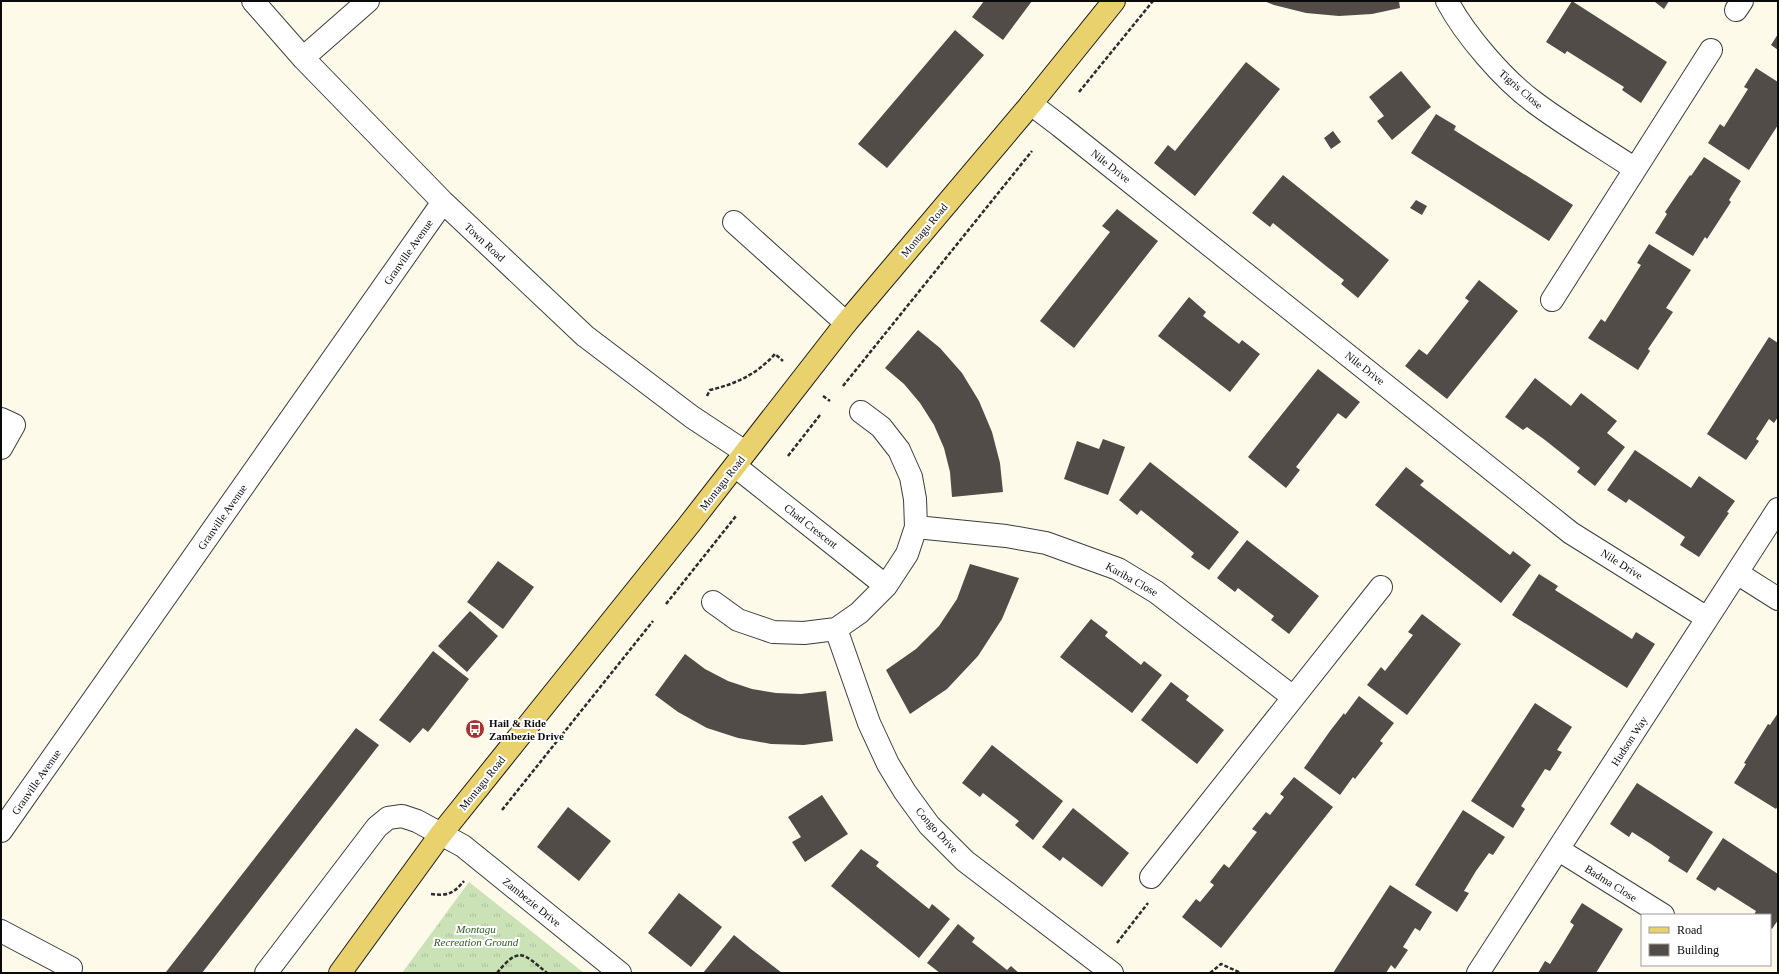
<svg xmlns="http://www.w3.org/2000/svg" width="1779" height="974" font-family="'Times New Roman',serif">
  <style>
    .grass { fill: url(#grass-tufts) }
    .building { fill: #514c48 }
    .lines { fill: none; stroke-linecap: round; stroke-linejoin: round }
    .minor-casing { stroke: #3d3d3d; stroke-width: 24 }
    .major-casing { stroke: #1b1b1b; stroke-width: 24 }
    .path { stroke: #2c2c2c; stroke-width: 2.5; stroke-dasharray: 4 2; stroke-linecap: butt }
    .minor { stroke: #fff; stroke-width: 22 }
    .major { stroke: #e9d26d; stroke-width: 22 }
    .labels { text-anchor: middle; stroke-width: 4; stroke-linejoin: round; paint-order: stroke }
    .street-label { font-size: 11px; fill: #0a0a0a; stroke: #fff }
    .poi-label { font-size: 11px; font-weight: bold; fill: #0a0a0a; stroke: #fff; text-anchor: start }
    .park-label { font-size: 11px; font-style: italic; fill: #2b5923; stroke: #fff }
  </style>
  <defs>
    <pattern id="grass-tufts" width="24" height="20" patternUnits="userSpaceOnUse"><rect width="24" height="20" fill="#cbe2b7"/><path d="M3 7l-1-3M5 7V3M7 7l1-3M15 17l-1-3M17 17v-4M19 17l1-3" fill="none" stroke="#adc19c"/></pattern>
  </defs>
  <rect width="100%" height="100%" fill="#fdfae9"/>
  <path class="grass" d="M469,882L584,973H402Z"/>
  <path class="building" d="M984,1H1032L1003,40L972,17Z
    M1264,1H1399L1400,8L1372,14L1339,16L1306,13L1274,5Z
    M1572,1L1667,62L1641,103L1622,90L1624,87L1567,51L1565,54L1546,42Z
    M1656,1H1669L1664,9L1655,2Z
    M955,30L984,55L887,168L858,144Z
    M1778,34V50L1771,45Z
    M1246,62L1280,89L1195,196L1154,163L1168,145L1175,151Z
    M1756,68L1778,82V125L1749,170L1708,143L1720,124L1724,127L1748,89L1744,87Z
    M1401,71L1431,107L1392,140L1377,121L1384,116L1369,97Z
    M1436,114L1456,126L1454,130L1573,205L1549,241L1411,153Z
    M1333,131L1341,142L1331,149L1324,138Z
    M1704,157L1741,181L1729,200L1731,202L1707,239L1705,237L1693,256L1655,233L1667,214L1665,212L1690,175L1691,176Z
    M1283,175L1389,260L1358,298L1341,284L1344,280L1326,266L1273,223L1270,227L1252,213Z
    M1416,200L1427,206L1422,215L1410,208Z
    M1117,209L1158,241L1074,348L1040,321L1110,232L1102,226Z
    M1649,244L1691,270L1666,308L1673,312L1648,349L1650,351L1638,370L1588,338L1601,319L1605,322L1641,265L1637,263Z
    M1479,280L1518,311L1447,399L1405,366L1419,349L1427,355L1469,301L1465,298Z
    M1189,297L1206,312L1203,316L1239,344L1242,340L1260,354L1230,392L1158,336Z
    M918,330L940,348L962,373L979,401L992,432L1000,463L1003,492L952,497L950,472L944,448L934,425L920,403L904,384L885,368Z
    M1769,337L1778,343V417L1774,423L1769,419L1756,439L1759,441L1746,460L1707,434Z
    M1318,369L1360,402L1346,419L1338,413L1296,467L1300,470L1286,488L1248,457Z
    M1535,378L1571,406L1581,393L1617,421L1607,433L1625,447L1595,486L1577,472L1580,468L1545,440L1527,427L1523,430L1505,417Z
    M1103,439L1125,447L1108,495L1064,479L1077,441L1099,449Z
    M1635,450L1691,488L1699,476L1735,501L1727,512L1729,513L1699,557L1680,545L1685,537L1629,499L1626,503L1607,490Z
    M1150,462L1239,532L1209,570L1191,557L1194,553L1141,510L1137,515L1119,500Z
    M1406,467L1424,481L1420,485L1510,555L1513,551L1531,565L1501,603L1375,505Z
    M1247,540L1319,596L1289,634L1271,620L1274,616L1238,588L1235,592L1217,578Z
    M498,561L534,587L503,629L467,602Z
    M970,564L1019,578L1002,619L978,656L947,689L910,714L886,670L916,649L939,626L957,599Z
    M1539,574L1558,586L1555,590L1632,639L1636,632L1655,644L1627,688L1512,615Z
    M470,611L498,636L467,672L438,646Z
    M1422,614L1461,644L1407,715L1367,685L1381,667L1385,671L1413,635L1408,632Z
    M1091,619L1108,632L1105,636L1141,665L1144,661L1162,675L1132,713L1060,657Z
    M433,651L469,679L428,732L423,728L410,743L379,720Z
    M685,654L705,669L728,681L752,689L776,693L801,694L826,691L833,741L804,745L771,744L738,738L707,728L678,712L655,695Z
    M1171,682L1189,696L1186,700L1224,730L1197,764L1141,720Z
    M1359,696L1394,723L1380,741L1383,743L1355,779L1353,777L1340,795L1304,768L1330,731L1344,713L1345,715Z
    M1535,703L1572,727L1557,750L1562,752L1550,771L1545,769L1521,806L1525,809L1513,828L1471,801Z
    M1778,713V806L1776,809L1734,783L1746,764L1744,763L1768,724L1770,725Z
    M356,728L379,745L202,973L166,972Z
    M992,745L1063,801L1033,840L1015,825L1019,821L983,793L980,797L962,783Z
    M1294,777L1333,807L1221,948L1182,917L1196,899L1200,902L1214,885L1210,882L1224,864L1229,868L1257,832L1252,829L1266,812L1270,815L1284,797L1280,794Z
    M1637,783L1713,832L1687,873L1668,861L1670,857L1651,844L1632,832L1629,837L1610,824Z
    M822,795L848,834L805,862L792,842L801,837L788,817Z
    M568,807L611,841L579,881L537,847Z
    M1073,808L1129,853L1102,887L1063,857L1060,861L1042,847Z
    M1463,810L1505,837L1493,855L1489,853L1476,871L1464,891L1469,893L1457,912L1415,885Z
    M1723,838L1778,874V920L1772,929L1770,927V915H1754L1756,911L1718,887L1715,891L1696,879Z
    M861,849L879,862L876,866L929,909L932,904L950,919L919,958L831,886Z
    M1390,885L1432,912L1420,931L1415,928L1403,947L1408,950L1395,969L1391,965L1386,973H1333Z
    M679,893L722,927L691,967L648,933Z
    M1582,903L1623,929L1599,968L1596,973H1538L1545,961L1550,964L1562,945L1574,925L1570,922Z
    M958,924L975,938L972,942L1007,970L1011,966L1019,973H940L927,963Z
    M734,935L751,949L782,973H703Z"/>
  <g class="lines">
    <g class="minor-casing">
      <path id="minor" d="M253,1L303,58L443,202L585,336L692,417L745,452
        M1447,1C1465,35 1503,79 1534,102C1566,126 1602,147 1635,169
        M1736,10L1742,1
        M303,58L368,1
        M1031,104L1060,126L1571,533L1707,618
        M734,222L846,323
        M1552,300L1711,50
        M1,419L14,425L1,448
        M735,466L886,586
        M916,527L1006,536L1046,543L1118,569L1156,592L1293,697
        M1737,573L1778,599
        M713,602L738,620L773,632L804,633L836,629L859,613L886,586L907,554L916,527L915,499L911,477L899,450L881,427L861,412
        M836,629L869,723L888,764L905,792L929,825L965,861L1112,973
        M1,831L443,202
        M1559,850L1663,915
        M1151,877L1381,587
        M1,931L71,968
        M266,973L377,827L388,818L402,816L417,821L463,846L620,973
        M1478,973L1778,509"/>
    </g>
    <g class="major-casing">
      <path id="major" d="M340,973L441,834L688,526L846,323L1031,104L1114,1"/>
    </g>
    <path class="path" d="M1079,92L1153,1
      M843,386L1032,151
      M707,396L710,390C736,384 757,374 775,354L783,361
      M823,396L830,401
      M788,456L820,415
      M666,604L736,516
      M502,810L653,621
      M431,894C448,896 453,894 464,881
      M1117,943L1148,903
      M497,973C519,946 523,953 547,973
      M1210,973L1221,964L1241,973"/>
    <use href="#minor" class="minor"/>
    <use href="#major" class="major"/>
  </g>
  <defs>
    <g id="bus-disc" transform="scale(1)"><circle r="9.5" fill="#a93432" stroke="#fff"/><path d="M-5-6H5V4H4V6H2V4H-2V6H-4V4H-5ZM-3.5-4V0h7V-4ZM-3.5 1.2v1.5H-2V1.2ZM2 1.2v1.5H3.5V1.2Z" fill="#fff"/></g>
  </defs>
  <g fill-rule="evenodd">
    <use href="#bus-disc" x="475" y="729"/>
  </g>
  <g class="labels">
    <g class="street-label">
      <text transform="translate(1521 89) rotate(41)" y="4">Tigris Close</text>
      <text transform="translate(1111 166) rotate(38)" y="4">Nile Drive</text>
      <text transform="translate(924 230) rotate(-50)" y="4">Montagu Road</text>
      <text transform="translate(485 242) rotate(43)" y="4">Town Road</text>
      <text transform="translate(408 252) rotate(-55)" y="4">Granville Avenue</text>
      <text transform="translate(1365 368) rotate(38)" y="4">Nile Drive</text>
      <text transform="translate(722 483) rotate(-52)" y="4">Montagu Road</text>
      <text transform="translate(222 517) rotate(-55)" y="4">Granville Avenue</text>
      <text transform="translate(811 526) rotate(38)" y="4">Chad Crescent</text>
      <text transform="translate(1622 564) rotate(32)" y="4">Nile Drive</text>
      <text transform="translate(1132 579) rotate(29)" y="4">Kariba Close</text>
      <text transform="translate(1629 741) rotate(-57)" y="4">Hudson Way</text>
      <text transform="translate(36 782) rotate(-55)" y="4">Granville Avenue</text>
      <text transform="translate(482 783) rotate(-51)" y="4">Montagu Road</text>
      <text transform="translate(937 830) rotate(48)" y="4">Congo Drive</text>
      <text transform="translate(1611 883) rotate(32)" y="4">Badma Close</text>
      <text transform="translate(532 902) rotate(39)" y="4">Zambezie Drive</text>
    </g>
    <g class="poi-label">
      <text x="489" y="727">Hail &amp; Ride<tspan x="489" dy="13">Zambezie Drive</tspan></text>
    </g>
    <g class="park-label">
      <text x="476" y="933">Montagu<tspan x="476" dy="13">Recreation Ground</tspan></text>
    </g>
  </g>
  <rect width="1779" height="974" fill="none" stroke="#0a0a0a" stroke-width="4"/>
  <rect x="1641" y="914" width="130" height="52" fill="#ffffff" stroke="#9d9d9d"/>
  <rect x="1649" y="927" width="20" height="6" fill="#e9d26d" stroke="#9d9d9d"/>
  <text x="1677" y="934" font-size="12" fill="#0a0a0a">Road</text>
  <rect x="1649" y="944" width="20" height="12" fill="#514c48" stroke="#9d9d9d"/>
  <text x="1677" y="954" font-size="12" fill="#0a0a0a">Building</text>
</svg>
